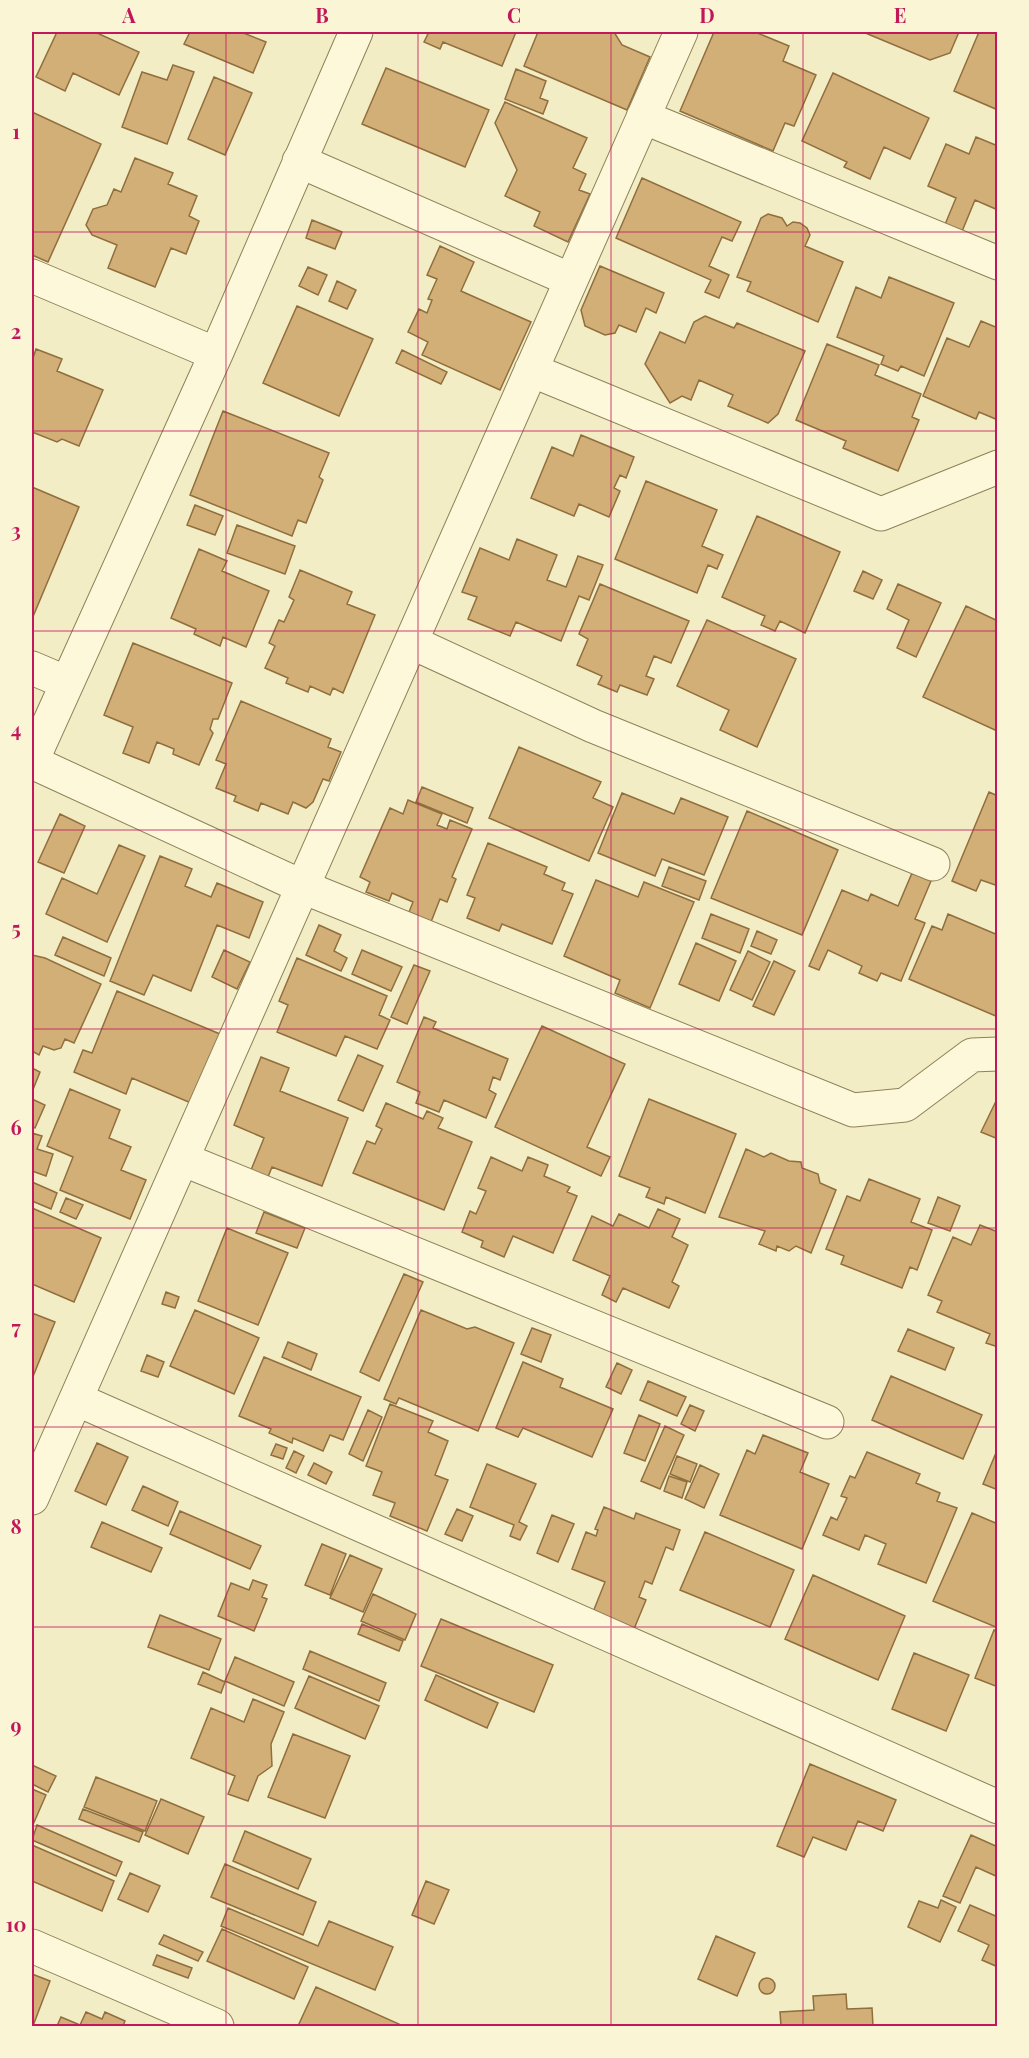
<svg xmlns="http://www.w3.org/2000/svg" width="1029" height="2058" font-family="'Playfair Display',serif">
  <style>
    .building { fill: #d3af78; stroke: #906e3d; stroke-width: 1.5 }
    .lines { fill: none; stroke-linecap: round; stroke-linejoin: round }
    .street-casing { stroke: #8f8059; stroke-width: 35 }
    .street { stroke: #fcf8d9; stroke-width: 33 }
    .grid { fill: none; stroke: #c2185b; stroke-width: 1.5; stroke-opacity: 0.55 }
    .neatline { fill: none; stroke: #c2185b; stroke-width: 2 }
    .grid-label { font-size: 20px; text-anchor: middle; font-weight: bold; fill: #c2185b }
  </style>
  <rect width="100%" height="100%" fill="#f2edc5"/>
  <path class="building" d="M57,32H95L139,52L119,95L73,73L65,91L36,77Z
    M190,32H241L266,42L253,73L184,44Z
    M423,32H516L502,66L443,42L440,49L424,42L428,34Z
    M538,32H614L622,45L650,57L627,110L524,66Z
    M714,32H755L789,46L783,61L816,75L794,126L785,123L773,151L680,111Z
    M863,32H959L950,53L930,60Z
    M979,32H998V110L954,91Z
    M173,65L194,72L167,144L122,127L142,72L167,80Z
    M386,68L489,110L465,167L362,124Z
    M516,69L546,81L540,98L548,101L543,114L505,99Z
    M833,73L929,118L910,159L884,147L870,179L844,167L847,162L802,141Z
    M214,77L252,93L225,155L188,139Z
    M505,102L587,138L573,168L586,174L579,190L590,194L568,242L534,226L540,212L505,196L517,170L495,123Z
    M32,112L101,144L48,262L32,255Z
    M976,137L998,146V210L975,200L958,241L941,234L956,198L928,186L946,144L969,154Z
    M135,158L173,173L168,184L197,196L189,216L199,221L186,254L171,248L155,287L108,268L117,245L92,235L86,225L93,209L107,205L114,189L121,192Z
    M642,178L741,222L732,241L722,237L709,266L729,275L719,298L705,292L711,280L616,238Z
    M768,214L782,218L787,226L793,222L800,223L807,228L810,235L805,246L843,262L818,322L747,291L751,282L737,277L761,218Z
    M312,220L342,232L335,249L306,238Z
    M440,246L474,262L461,291L531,322L500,390L422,355L428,342L408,332L419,309L427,313L432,300L428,299L437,279L427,275Z
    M600,266L664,293L656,313L646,308L636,332L619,325L615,333L605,335L585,326L581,310Z
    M308,267L327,275L318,295L299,286Z
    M889,277L954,303L924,376L901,366L898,371L881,364L884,356L837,337L856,287L881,298Z
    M337,281L356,290L347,309L329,301Z
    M297,306L373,339L339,416L263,383Z
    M705,316L734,328L737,323L805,351L778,414L768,423L728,406L733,395L699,380L691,400L682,396L670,403L645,364L660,332L685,343L694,322Z
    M981,321L998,328V420L979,412L976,419L923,396L947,338L969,347Z
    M827,344L879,365L875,375L921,394L912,417L919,420L898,471L843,448L846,441L796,420Z
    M36,349L62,359L57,371L103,390L79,446L62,439L57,442L32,432V361Z
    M402,350L447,372L441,384L396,363Z
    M223,411L329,453L319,477L323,480L306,523L298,520L292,536L190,495Z
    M581,435L634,457L626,478L620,475L614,488L620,491L609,517L579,504L574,516L531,498L552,447L573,456Z
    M646,481L717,510L702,546L723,555L717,569L708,565L697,593L615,559Z
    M32,487L79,507L32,619Z
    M195,505L223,516L215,535L187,525Z
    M757,516L840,552L805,633L780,621L775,631L761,625L765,616L722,597Z
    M237,525L295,546L285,574L227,553Z
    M517,539L557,555L547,580L566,587L578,556L603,565L589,600L579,596L561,641L516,622L510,636L468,619L477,597L462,592L480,548L509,560Z
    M199,549L227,561L222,571L269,591L246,647L223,637L220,646L194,634L196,629L171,618Z
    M300,570L352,592L347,604L375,615L343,693L333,688L330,695L310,686L308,692L286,683L288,678L265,668L275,646L269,643L279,620L284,622L294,600L289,597Z
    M863,571L882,580L873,599L854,591Z
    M600,584L689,621L671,663L654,656L646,676L654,679L647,695L620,685L617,692L598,684L602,676L577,665L588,639L579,634Z
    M898,584L941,603L916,657L897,648L909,620L887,609Z
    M966,606L998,621V725L995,730L923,697Z
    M707,620L796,659L757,747L720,730L729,710L677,686Z
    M133,643L232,683L218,719H213L210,729L213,733L199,765L173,754L174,749L157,742L149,763L123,753L133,727L104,715Z
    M241,701L331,739L328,747L341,752L329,781L323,779L313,802L306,808L293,802L288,814L261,803L258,811L234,801L236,796L216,788L226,764L216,760Z
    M519,747L601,782L593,798L613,807L589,861L489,818Z
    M422,787L473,808L467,823L416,802Z
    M989,792L998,796V886L981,880L976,891L952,881Z
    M622,793L674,814L681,798L728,817L704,875L662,859L655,876L598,853Z
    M408,800L442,814L437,825L447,829L450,820L472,829L452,877L456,879L447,902L440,899L431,922L409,912L413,902L392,893L389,901L366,892L370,882L360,877L390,808L403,814Z
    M747,811L838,850L802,935L711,898Z
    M60,814L85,826L64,873L38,862Z
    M488,843L547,867L544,874L565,883L562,890L573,894L552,944L502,924L499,931L467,918L475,898L467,895Z
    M119,845L145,856L107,942L46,914L62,878L97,894Z
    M160,856L192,869L185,886L211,897L217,883L263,902L249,938L217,925L191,991L153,975L144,995L110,981Z
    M669,867L706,881L699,900L662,886Z
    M912,873L931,881L915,919L925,923L901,981L881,973L877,981L859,973L862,966L828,950L819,970L809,966L842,890L868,901L871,894L898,906Z
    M596,880L638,897L644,882L694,902L650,1008L615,993L620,980L564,956Z
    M711,914L749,929L740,953L702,938Z
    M948,914L998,935V1017L909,979L932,926L942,930Z
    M319,925L341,935L334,951L347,958L341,971L306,955Z
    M757,931L777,940L771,954L751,946Z
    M63,937L111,958L104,976L55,955Z
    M696,943L736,961L719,1001L679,984Z
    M224,950L250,962L237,989L212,977Z
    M362,950L402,967L391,991L352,974Z
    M748,951L770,962L752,1000L730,990Z
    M32,955L45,958L101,984L74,1043L65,1039L61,1048L54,1050L43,1046L39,1055L32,1051Z
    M297,958L387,996L379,1015L390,1020L377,1049L345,1036L336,1056L277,1032L288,1005L279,1001Z
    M774,961L795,971L774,1015L753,1006Z
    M414,965L430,971L407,1024L391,1017Z
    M117,991L220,1034L191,1103L132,1078L126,1094L74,1072L83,1050L92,1053Z
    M424,1017L436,1022L433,1028L508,1059L500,1080L493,1077L489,1090L496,1094L486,1118L444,1100L439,1112L416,1103L420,1092L397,1082Z
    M542,1026L625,1064L587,1147L610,1157L601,1176L495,1127Z
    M358,1055L383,1066L363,1111L338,1100Z
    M261,1057L289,1068L280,1091L348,1118L322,1186L272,1167L266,1182L249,1175L264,1138L234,1125Z
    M32,1068L40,1072L32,1092Z
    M70,1089L120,1110L109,1138L131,1147L121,1170L146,1180L130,1219L60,1190L73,1157L47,1146Z
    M998,1097V1139L981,1132Z
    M32,1099L45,1105L35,1128L32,1126Z
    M649,1099L736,1134L705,1213L666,1197L664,1204L646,1197L650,1188L619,1176Z
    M386,1103L423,1119L427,1111L443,1118L438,1128L472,1142L444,1210L353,1173L367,1141L375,1144L382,1129L376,1126Z
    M32,1133L42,1136L37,1149L53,1154L46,1176L32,1171Z
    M746,1149L764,1157L771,1153L789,1161L801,1162L802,1168L818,1174L820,1183L836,1190L811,1253L796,1246L789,1251L777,1246L776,1251L759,1244L765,1231L719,1217Z
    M491,1157L522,1171L528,1157L548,1165L544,1176L570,1187L567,1192L577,1196L553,1253L513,1236L504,1257L481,1247L483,1241L462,1232L470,1211L476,1214L486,1191L478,1188Z
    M869,1179L920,1199L911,1222L932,1230L917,1270L910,1267L902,1288L841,1264L844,1256L826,1249L847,1196L860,1201Z
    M32,1182L57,1193L51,1209L32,1201Z
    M938,1197L960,1206L950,1231L928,1223Z
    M66,1198L83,1205L76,1219L60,1212Z
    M32,1208L101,1238L74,1302L32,1284Z
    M658,1209L680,1219L672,1237L688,1245L672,1282L679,1286L669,1308L623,1288L616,1302L602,1295L610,1276L573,1260L592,1216L613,1226L619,1214L649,1228Z
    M264,1212L305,1228L297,1248L256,1233Z
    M980,1225L998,1232V1347L986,1343L990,1334L937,1312L942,1301L928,1295L953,1237L971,1245Z
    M227,1228L288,1253L258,1325L198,1301Z
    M404,1274L423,1282L379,1381L360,1372Z
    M166,1292L179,1297L175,1308L162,1304Z
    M195,1310L259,1338L234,1394L170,1366Z
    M421,1310L467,1329L475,1327L514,1343L478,1431L399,1398L396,1404L384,1399Z
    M32,1313L55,1322L32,1379Z
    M532,1328L551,1335L541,1362L521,1354Z
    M908,1329L954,1348L945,1370L898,1351Z
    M288,1342L317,1354L311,1370L282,1357Z
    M147,1355L164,1362L158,1377L141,1371Z
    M264,1357L361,1397L343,1440L330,1435L323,1451L293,1438L292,1443L269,1433L271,1429L239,1416Z
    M523,1362L563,1379L560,1387L613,1409L592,1457L523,1428L518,1437L496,1428Z
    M617,1363L632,1370L621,1394L606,1387Z
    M891,1376L982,1415L963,1459L872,1420Z
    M648,1381L686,1397L677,1416L640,1400Z
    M390,1404L433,1421L428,1432L448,1441L435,1475L448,1480L427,1531L390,1516L395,1503L373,1495L382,1472L366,1466Z
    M690,1405L704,1411L695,1431L681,1424Z
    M368,1410L382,1417L363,1461L349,1454Z
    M639,1415L660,1424L645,1461L624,1453Z
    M665,1426L684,1435L660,1489L641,1481Z
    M763,1435L808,1453L800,1472L829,1484L802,1549L720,1515L747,1450L755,1454Z
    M97,1443L128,1457L106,1505L75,1491Z
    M276,1444L287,1448L283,1459L271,1455Z
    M998,1448V1490L983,1484Z
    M294,1451L304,1456L296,1473L286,1468Z
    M867,1452L920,1474L916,1483L940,1493L937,1501L957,1508L926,1583L878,1564L886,1544L865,1535L859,1550L823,1535L831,1517L837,1520L847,1498L841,1496L850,1476L855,1478Z
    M677,1456L697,1464L690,1482L670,1474Z
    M314,1463L332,1472L326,1484L308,1475Z
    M487,1464L536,1484L519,1522L527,1526L520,1540L510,1536L514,1525L470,1507Z
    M700,1465L719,1474L704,1508L685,1499Z
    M669,1476L687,1482L682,1498L664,1491Z
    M143,1486L178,1502L168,1526L132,1510Z
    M604,1507L634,1519L636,1513L680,1530L673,1550L666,1547L652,1584L645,1581L639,1597L646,1600L634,1629L593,1612L605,1582L572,1569L586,1532L596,1536L598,1530L595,1529Z
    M457,1509L473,1516L462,1541L445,1534Z
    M180,1511L261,1546L250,1569L170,1534Z
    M972,1513L998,1524V1628L933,1601Z
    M552,1515L574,1524L558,1562L537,1553Z
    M102,1522L162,1548L151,1572L91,1547Z
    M705,1532L794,1570L770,1627L680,1590Z
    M322,1544L346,1554L330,1595L305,1585Z
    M350,1555L382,1569L363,1612L330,1598Z
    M813,1575L905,1616L878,1680L785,1639Z
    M253,1580L267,1585L262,1597L267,1599L254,1631L218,1616L231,1583L249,1590Z
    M373,1594L416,1614L405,1640L361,1621Z
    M160,1615L221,1639L209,1670L148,1647Z
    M441,1619L553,1665L534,1712L421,1666Z
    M362,1624L403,1641L399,1651L358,1634Z
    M994,1630L998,1632V1687L975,1678Z
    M310,1651L386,1683L379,1701L303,1669Z
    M914,1653L969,1675L946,1731L892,1709Z
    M235,1657L294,1682L284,1706L225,1681Z
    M203,1672L225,1682L221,1693L198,1684Z
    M436,1675L498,1703L487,1728L425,1700Z
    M309,1676L379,1706L365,1739L295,1708Z
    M253,1699L284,1712L271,1744L272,1766L258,1776L248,1801L228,1794L235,1776L191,1758L211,1708L244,1722Z
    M293,1734L350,1756L325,1818L268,1797Z
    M810,1764L896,1800L883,1831L858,1821L846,1850L813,1837L804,1857L777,1846Z
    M32,1765L56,1776L48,1792L32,1784Z
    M96,1777L157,1801L145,1831L84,1807Z
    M32,1789L46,1795L32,1827Z
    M161,1799L204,1817L188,1854L145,1835Z
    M83,1809L143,1832L139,1842L79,1819Z
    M37,1825L122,1862L116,1876L32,1840Z
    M245,1831L311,1859L298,1889L233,1861Z
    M971,1835L998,1847V1877L976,1867L960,1903L943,1896Z
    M32,1845L114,1881L102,1911L32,1881Z
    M225,1864L316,1902L303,1935L211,1897Z
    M130,1873L160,1886L148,1912L118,1899Z
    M426,1881L449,1890L434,1924L412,1915Z
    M941,1900L956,1907L940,1942L908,1927L919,1901L938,1908Z
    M970,1905L998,1917V1967L982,1960L989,1945L958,1931Z
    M228,1908L318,1946L329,1921L393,1947L375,1990L221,1926Z
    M222,1929L308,1967L294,1999L207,1961Z
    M164,1935L203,1952L198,1961L159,1944Z
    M716,1936L755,1953L737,1996L698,1979Z
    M157,1955L192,1968L188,1978L153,1965Z
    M32,1974L50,1981L33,2026H32Z
    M759 1986a8 8 0 1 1 16 0a8 8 0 1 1-16 0Z
    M316,1987L399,2024L398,2026H298Z
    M846,1994L847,2009L872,2008L873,2026H781L780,2012L814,2010L813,1996Z
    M86,2012L102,2019L105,2012L125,2021L123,2026H57L61,2017L80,2025Z"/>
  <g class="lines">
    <g class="street-casing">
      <path id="street" d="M643,117L998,263
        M299,161L571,280
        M32,276L216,354
        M531,370L881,514L998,467
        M411,642L593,726L933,864
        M32,668L65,682
        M32,761L216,354L356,32
        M32,762L303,887L853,1110L905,1105L972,1055L998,1054
        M182,1159L827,1422
        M76,1399L998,1807
        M32,1498L681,32
        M32,1946L217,2026"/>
    </g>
    <use href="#street" class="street"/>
  </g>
  <path class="grid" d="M226,32V2026M418,32V2026M611,32V2026M803,32V2026M32,232H998M32,431H998M32,631H998M32,830H998M32,1029H998M32,1228H998M32,1427H998M32,1627H998M32,1826H998"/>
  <rect width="1029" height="2058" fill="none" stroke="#f9f5d5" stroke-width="66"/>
  <rect x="33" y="33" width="963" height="1992" class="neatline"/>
  <g class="grid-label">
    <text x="129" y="23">A</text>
    <text x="322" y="23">B</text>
    <text x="514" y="23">C</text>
    <text x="707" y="23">D</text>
    <text x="900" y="23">E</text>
    <text x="16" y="139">1</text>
    <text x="16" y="339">2</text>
    <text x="16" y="538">3</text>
    <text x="16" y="737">4</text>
    <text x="16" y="936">5</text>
    <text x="16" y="1135">6</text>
    <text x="16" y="1335">7</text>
    <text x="16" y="1534">8</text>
    <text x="16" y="1733">9</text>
    <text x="16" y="1932">10</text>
  </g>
</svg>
